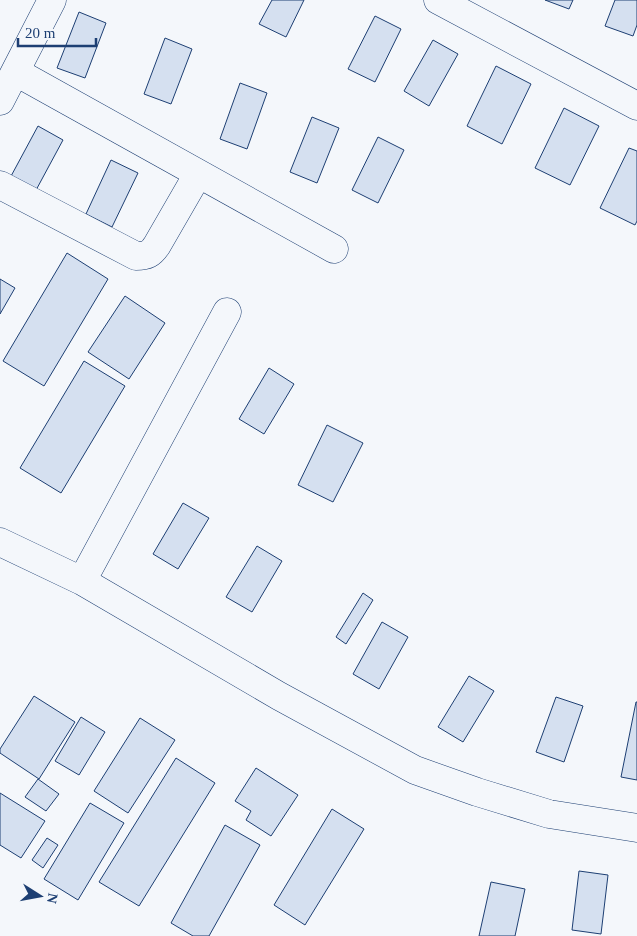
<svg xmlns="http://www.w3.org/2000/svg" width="637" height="936" font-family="'Times New Roman',serif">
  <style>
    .building { fill: #d5e0f0; stroke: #1d3f73 }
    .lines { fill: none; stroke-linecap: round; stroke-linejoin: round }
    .minor-casing { stroke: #1d3f73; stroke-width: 29 }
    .minor { stroke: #f4f7fb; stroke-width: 28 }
  </style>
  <rect width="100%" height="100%" fill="#f4f7fb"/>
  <path class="building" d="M272,0H304L286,37L259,24Z
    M545,0H573L569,9Z
    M615,0H637V25L633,36L605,26Z
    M79,12L106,23L85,78L57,68Z
    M375,16L401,29L375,82L348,69Z
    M165,38L192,49L171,104L144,94Z
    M433,40L458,54L429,106L404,91Z
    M496,66L531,84L502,144L467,126Z
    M240,83L267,93L247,149L220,139Z
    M564,108L599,126L570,185L535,168Z
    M312,117L339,128L317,183L290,172Z
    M38,126L63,140L35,192L10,178Z
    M378,137L404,150L378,203L352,190Z
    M629,148L637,151V221L635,225L600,208Z
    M111,160L138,173L112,227L86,214Z
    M67,253L108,279L44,386L3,361Z
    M0,279L15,288L0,314Z
    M125,296L165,323L129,379L88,352Z
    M84,361L125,386L61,493L20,468Z
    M269,368L294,384L264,434L239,419Z
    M327,425L363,443L333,502L298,485Z
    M183,503L209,518L178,569L153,554Z
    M257,546L282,561L252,612L226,597Z
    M363,593L373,600L346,644L336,637Z
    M382,622L408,637L379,689L353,674Z
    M469,676L494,691L463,742L438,727Z
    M34,696L75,722L39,779L0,753V749Z
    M556,697L583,706L564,762L536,752Z
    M636,702H637V780L621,777Z
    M81,717L105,732L79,775L55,761Z
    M140,718L175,740L128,813L94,791Z
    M176,758L215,783L139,906L99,882Z
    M256,768L298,795L271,836L246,820L251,811L235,801Z
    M38,779L59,794L46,811L25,797Z
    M0,793L45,821L21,858L0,845Z
    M90,803L124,823L78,900L44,879Z
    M332,809L364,829L305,925L274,905Z
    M225,825L260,845L209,936H193L171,923Z
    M47,838L58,845L43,868L32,860Z
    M579,871L608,875L601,934L572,930Z
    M491,882L525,889L515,936H479Z"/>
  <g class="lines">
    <g class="minor-casing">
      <path id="minor" d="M438,0L637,106
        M16,72L334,249
        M0,101L52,0
        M0,185L136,256C147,256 151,254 157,245L198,174
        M0,542L82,581L279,696L415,770L477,792L549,814L637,828
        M82,581L227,312"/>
    </g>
    <use href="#minor" class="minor"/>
  </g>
  <g transform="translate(40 896) rotate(101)" stroke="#f4f7fb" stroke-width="4" paint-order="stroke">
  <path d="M0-4L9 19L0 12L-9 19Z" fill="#1d3f73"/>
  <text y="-8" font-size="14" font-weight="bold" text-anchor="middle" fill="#1d3f73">N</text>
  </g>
  <path d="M18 38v8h78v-8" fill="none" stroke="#1d3f73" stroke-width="2.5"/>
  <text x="25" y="38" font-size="15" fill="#1d3f73" stroke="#f4f7fb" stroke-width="4" paint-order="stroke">20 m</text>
</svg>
